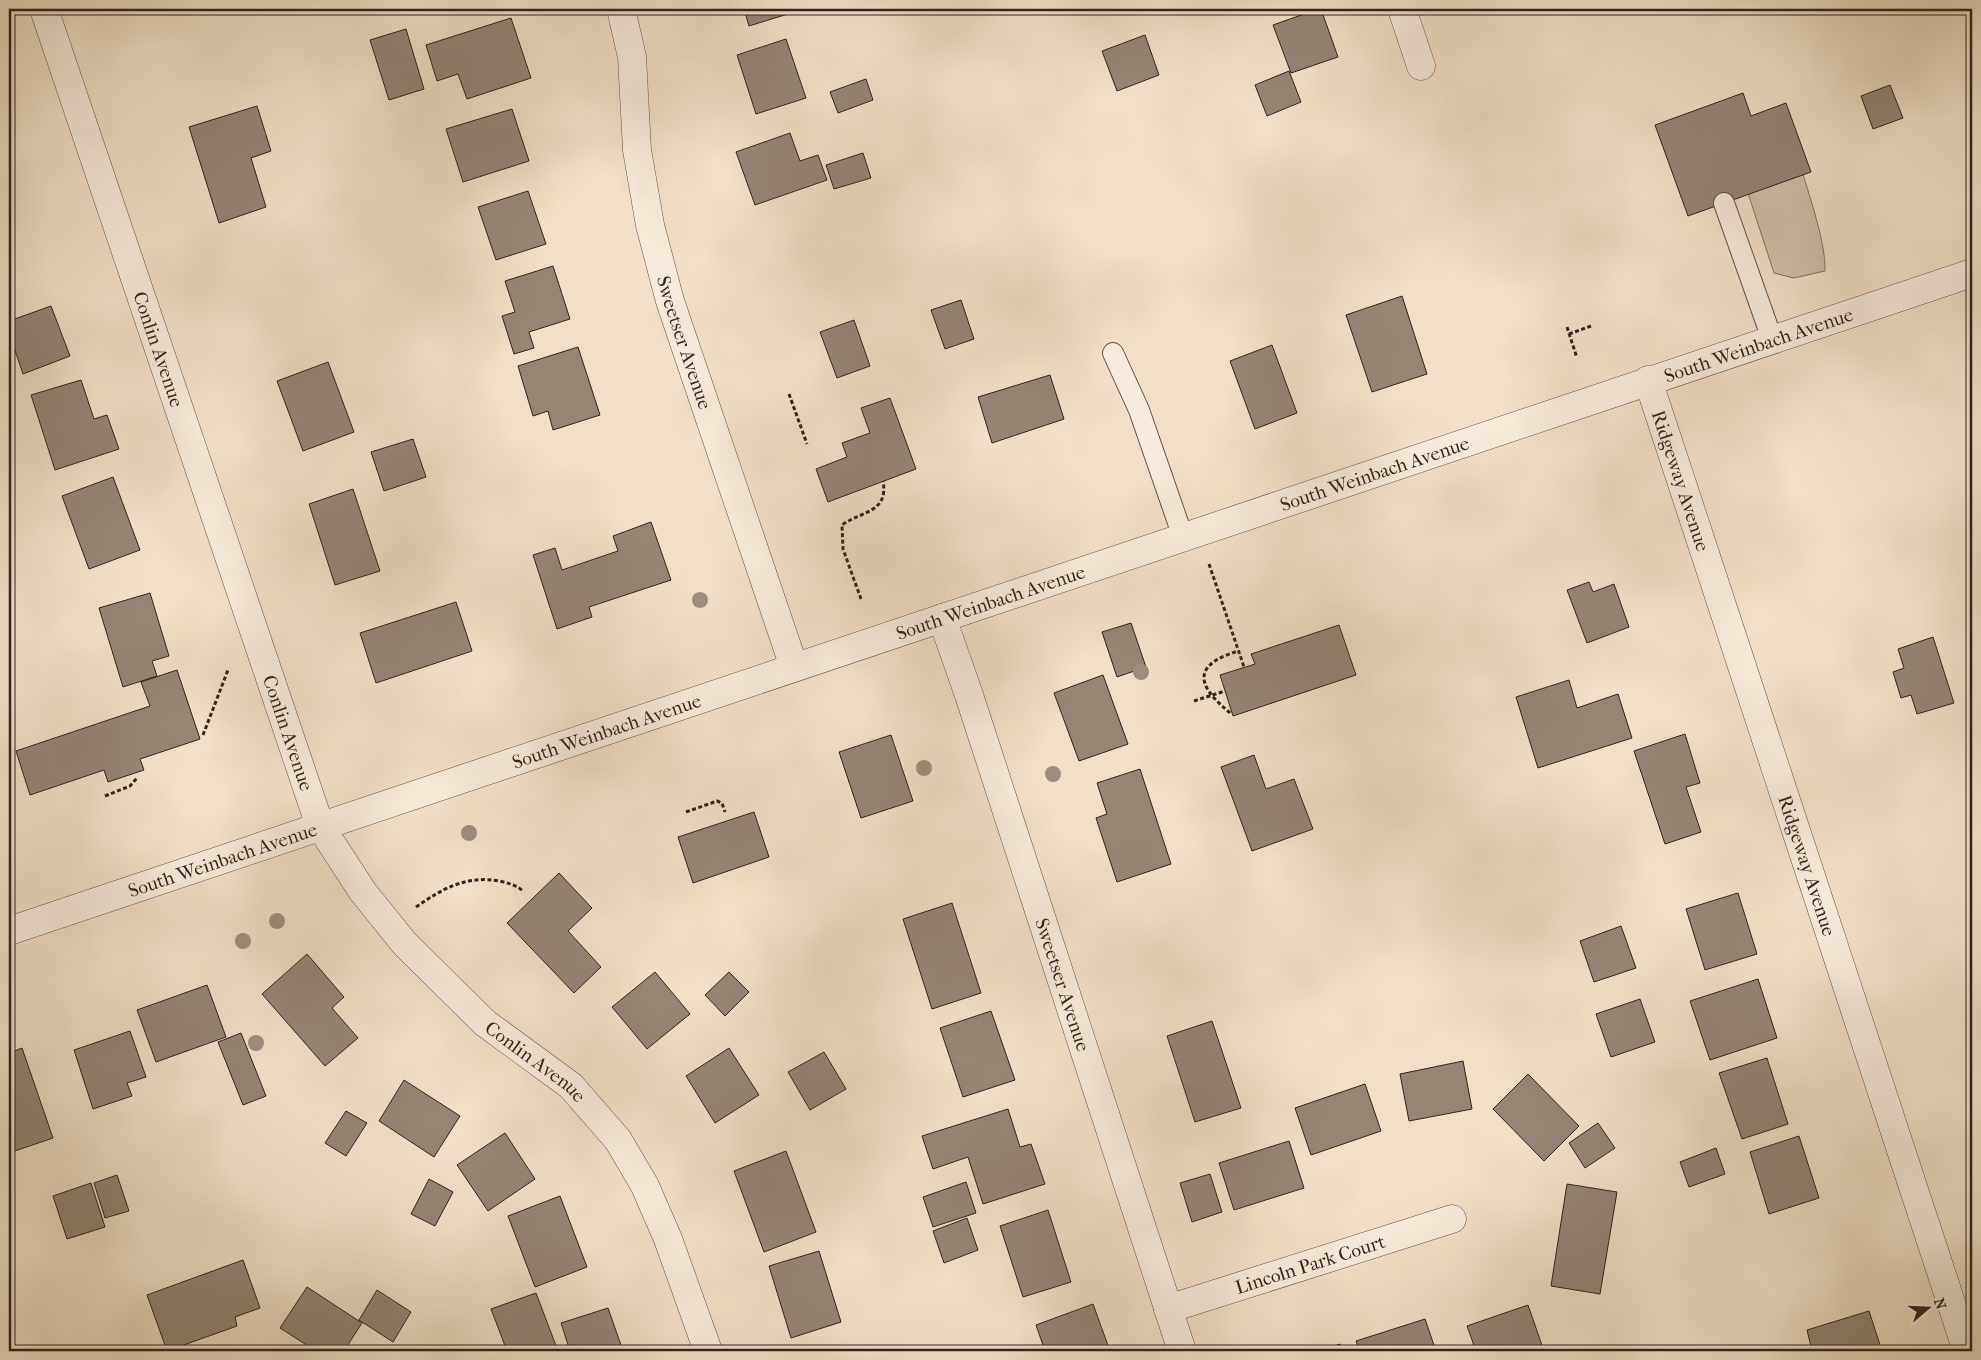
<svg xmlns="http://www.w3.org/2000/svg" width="1981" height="1360" font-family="'IM FELL French Canon',serif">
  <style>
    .green { fill: #d0c0a9; stroke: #807263 }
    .building { fill: #948575; stroke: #2f231d }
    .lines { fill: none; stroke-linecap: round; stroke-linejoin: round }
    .service-casing { stroke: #605247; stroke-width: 22 }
    .minor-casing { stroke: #605247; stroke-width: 29 }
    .tertiary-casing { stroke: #605247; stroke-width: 29 }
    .path { stroke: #2f231d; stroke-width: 3; stroke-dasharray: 4 2.5; stroke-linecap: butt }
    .service { stroke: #f6ebda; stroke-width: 20 }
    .minor { stroke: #f6ebda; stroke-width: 28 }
    .tertiary { stroke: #f6ebda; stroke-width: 28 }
    .tree { fill: #9c8e7c }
    .labels { text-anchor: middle; stroke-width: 5; stroke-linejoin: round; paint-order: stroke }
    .street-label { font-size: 19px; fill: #2f231d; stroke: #f6ebda }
  </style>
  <rect width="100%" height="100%" fill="#f1e0c6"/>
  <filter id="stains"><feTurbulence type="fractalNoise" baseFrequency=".004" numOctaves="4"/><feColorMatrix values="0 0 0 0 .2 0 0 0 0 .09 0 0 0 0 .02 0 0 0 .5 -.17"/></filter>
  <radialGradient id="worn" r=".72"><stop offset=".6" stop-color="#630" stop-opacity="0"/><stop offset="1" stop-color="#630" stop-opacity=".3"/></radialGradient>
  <path class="green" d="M1802,171C1810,198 1826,244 1825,271L1794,278L1774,273L1746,187Z"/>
  <path class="building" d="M744,9H789L791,13L749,26Z
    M1318,9H1321L1338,57L1291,73L1273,25Z
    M511,18L531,78L467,99L458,74L437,81L426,45Z
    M406,29L424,89L389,100L370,40Z
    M1145,35L1159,75L1117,91L1102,51Z
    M786,39L806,98L756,114L737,55Z
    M1289,71L1301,102L1267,116L1255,85Z
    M866,79L873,100L838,113L830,92Z
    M1890,85L1903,118L1873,129L1861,96Z
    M1743,93L1751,116L1786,103L1811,172L1688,216L1655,125Z
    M257,106L271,151L251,158L266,207L219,223L189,127Z
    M512,109L529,161L463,182L446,129Z
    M790,133L800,161L818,155L827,180L755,205L736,152Z
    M863,153L871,178L834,189L826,165Z
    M528,191L546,244L496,260L478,207Z
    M553,266L570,319L529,332L534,348L514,354L502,316L515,312L505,281Z
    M1402,296L1427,374L1372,392L1346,315Z
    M961,300L974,339L945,349L931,310Z
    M51,306L70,356L23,374L9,333V321Z
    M854,320L870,366L837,378L820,332Z
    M1272,345L1297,413L1255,429L1230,361Z
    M578,347L600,415L553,430L548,411L533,416L518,366Z
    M328,362L354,432L303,451L277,381Z
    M1050,375L1064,419L992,443L978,397Z
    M81,380L94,419L107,415L119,449L55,470L31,395Z
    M890,398L916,469L828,502L816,469L847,457L842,443L870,433L861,408Z
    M413,439L426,477L384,491L371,452Z
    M113,477L140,550L89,569L62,496Z
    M353,489L380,571L335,585L309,504Z
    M651,522L671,580L589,607L592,617L557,629L533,555L555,548L562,570L618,551L613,536Z
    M1589,582L1593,592L1614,584L1629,627L1587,643L1567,590Z
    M150,593L169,656L152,661L157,676L123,687L99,608Z
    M456,602L472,651L376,683L360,633Z
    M1131,623L1146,667L1117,677L1102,632Z
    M1339,625L1356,675L1233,716L1220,675L1255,664L1251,654Z
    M1933,637L1954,703L1917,714L1911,695L1901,698L1893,672L1904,668L1898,649Z
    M177,670L200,739L140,759L144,770L108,782L104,770L30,795L16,751L150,706L141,682Z
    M1103,675L1128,744L1079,761L1054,693Z
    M1569,680L1577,708L1618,694L1632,738L1538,768L1516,697Z
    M1685,734L1700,783L1686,787L1701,832L1665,844L1634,751Z
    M891,735L913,801L861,818L839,752Z
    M1254,755L1266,789L1294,779L1313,829L1252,851L1221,767Z
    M1140,769L1171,864L1117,882L1096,818L1107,814L1097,783Z
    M754,812L769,857L693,883L678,837Z
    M559,873L592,908L568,931L601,967L574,993L507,923Z
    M1738,893L1757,954L1705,970L1686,909Z
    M952,903L981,993L932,1009L903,919Z
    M1621,926L1636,968L1594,982L1580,941Z
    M307,954L344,997L332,1008L358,1038L325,1066L262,994Z
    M655,972L690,1014L647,1049L612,1007Z
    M729,972L749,992L725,1016L705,995Z
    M1758,979L1777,1038L1710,1060L1690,1001Z
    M207,985L226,1037L156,1062L137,1010Z
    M1640,999L1655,1042L1611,1057L1596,1014Z
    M991,1011L1015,1080L963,1097L940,1028Z
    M1212,1021L1241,1108L1195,1122L1167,1036Z
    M130,1031L146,1077L127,1083L132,1096L93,1109L74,1050Z
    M241,1033L266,1096L243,1105L218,1042Z
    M22,1048L53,1138L9,1153V1053Z
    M729,1048L759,1095L715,1123L686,1076Z
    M824,1052L846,1089L810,1110L788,1072Z
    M1767,1058L1788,1124L1742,1139L1719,1073Z
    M1463,1061L1472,1109L1409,1121L1400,1074Z
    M1528,1074L1579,1126L1544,1161L1493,1109Z
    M404,1080L460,1116L434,1157L379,1121Z
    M1365,1084L1381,1131L1311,1155L1295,1108Z
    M1008,1109L1020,1147L1031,1144L1045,1184L983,1204L968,1157L933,1169L922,1136Z
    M346,1111L367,1123L346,1156L325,1143Z
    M1598,1123L1615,1148L1585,1168L1569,1143Z
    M505,1133L535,1179L488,1211L457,1165Z
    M1799,1136L1819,1198L1769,1214L1750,1152Z
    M1289,1141L1304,1188L1234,1210L1219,1163Z
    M1716,1148L1725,1174L1689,1187L1680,1162Z
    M786,1151L816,1232L764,1252L734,1171Z
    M1210,1174L1222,1212L1192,1222L1180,1183Z
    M117,1175L129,1211L105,1218L94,1183Z
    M429,1179L453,1192L435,1226L411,1214Z
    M966,1182L976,1213L933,1227L923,1197Z
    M91,1183L105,1227L67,1239L53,1196Z
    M1567,1184L1617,1192L1600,1294L1551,1286Z
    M560,1196L587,1267L535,1287L508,1216Z
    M1048,1210L1071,1282L1023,1297L1000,1226Z
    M967,1218L978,1250L944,1263L933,1231Z
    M819,1251L841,1322L791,1338L769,1266Z
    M243,1260L260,1308L235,1317L237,1326L167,1351L147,1295Z
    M307,1287L362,1323L344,1351H316L280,1328Z
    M377,1290L411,1312L393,1342L359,1320Z
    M536,1293L558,1351H507L491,1309Z
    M1093,1304L1110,1351H1045L1036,1325Z
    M1528,1305L1544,1351H1476L1467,1326Z
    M608,1308L623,1351H570L561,1323Z
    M1869,1311L1882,1351H1812L1807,1330Z
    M1425,1319L1436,1351H1360L1356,1341Z
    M1340,1344L1342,1351H1321Z
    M867,1345L869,1351H848Z"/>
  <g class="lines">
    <g class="service-casing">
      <path id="service" d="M1724,203L1772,339
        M1113,353L1139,410L1183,537"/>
    </g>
    <g class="minor-casing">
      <g id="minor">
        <path id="s1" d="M44,9L320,826L363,892L405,944L485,1023L571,1086L618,1140L645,1186L668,1239L708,1351"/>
        <path id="s2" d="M621,9L632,57L637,150L650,225L670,301L794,667"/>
        <path d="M1402,9L1421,66"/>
        <path id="s3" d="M1648,380L1967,1351"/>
        <path id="s4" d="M942,618L969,695L1182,1351"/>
        <path id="s5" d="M1168,1309L1452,1219"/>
      </g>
    </g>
    <g class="tertiary-casing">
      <g id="tertiary">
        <path id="s6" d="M9,931L1972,273"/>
      </g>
    </g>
    <path class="path" d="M1567,327L1577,358
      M1569,334L1591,326
      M789,394L807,444
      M1209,564L1244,667
      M861,599L843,549L842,525C861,511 889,513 883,481
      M1194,701L1225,691
      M1230,713C1219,703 1192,682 1210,665C1217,658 1229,654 1238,651
      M203,735L228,670
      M105,796L130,786L137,778
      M686,812L717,801L722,803L725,812
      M416,907C442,889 466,875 499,881C508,883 516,885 523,891"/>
    <use href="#service" class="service"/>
    <use href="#minor" class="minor"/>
    <use href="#tertiary" class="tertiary"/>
  </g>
  <g class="tree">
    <circle cx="700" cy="600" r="8"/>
    <circle cx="1141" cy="672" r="8"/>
    <circle cx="924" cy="768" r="8"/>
    <circle cx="1053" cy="774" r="8"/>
    <circle cx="469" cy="833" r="8"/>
    <circle cx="277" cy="921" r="8"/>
    <circle cx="243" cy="941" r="8"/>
    <circle cx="256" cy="1043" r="8"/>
  </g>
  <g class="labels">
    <g class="street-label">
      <text dy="7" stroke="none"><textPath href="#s2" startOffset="341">Sweetser Avenue</textPath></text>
      <text dy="7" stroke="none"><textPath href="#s6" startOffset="1845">South Weinbach Avenue</textPath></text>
      <text dy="7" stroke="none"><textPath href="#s1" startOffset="359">Conlin Avenue</textPath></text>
      <text dy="7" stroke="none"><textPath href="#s6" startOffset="1440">South Weinbach Avenue</textPath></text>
      <text dy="7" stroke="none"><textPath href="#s3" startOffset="106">Ridgeway Avenue</textPath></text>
      <text dy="7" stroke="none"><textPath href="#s6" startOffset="1035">South Weinbach Avenue</textPath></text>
      <text dy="7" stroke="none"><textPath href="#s6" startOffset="630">South Weinbach Avenue</textPath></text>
      <text dy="7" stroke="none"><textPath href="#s1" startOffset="764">Conlin Avenue</textPath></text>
      <text dy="7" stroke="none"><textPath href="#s6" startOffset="225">South Weinbach Avenue</textPath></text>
      <text dy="7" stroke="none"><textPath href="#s3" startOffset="511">Ridgeway Avenue</textPath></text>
      <text dy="7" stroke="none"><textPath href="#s4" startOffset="386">Sweetser Avenue</textPath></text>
      <text dy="7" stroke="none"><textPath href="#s1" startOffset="1184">Conlin Avenue</textPath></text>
      <text dy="7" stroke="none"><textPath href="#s5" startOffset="149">Lincoln Park Court</textPath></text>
    </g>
  </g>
  <rect width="1981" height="1360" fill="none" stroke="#f1e0c6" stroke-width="30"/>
  <rect x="10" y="10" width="1961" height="1340" fill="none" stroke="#2f231d" stroke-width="2.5"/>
  <rect x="15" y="15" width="1951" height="1330" fill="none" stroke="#2f231d"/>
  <g transform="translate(1928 1308) rotate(71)" stroke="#f6ebda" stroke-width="4" paint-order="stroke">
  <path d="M0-4L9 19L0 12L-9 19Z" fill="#2f231d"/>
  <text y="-8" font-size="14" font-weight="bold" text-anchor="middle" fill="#2f231d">N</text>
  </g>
  <rect width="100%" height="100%" filter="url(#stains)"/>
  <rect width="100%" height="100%" fill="url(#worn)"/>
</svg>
